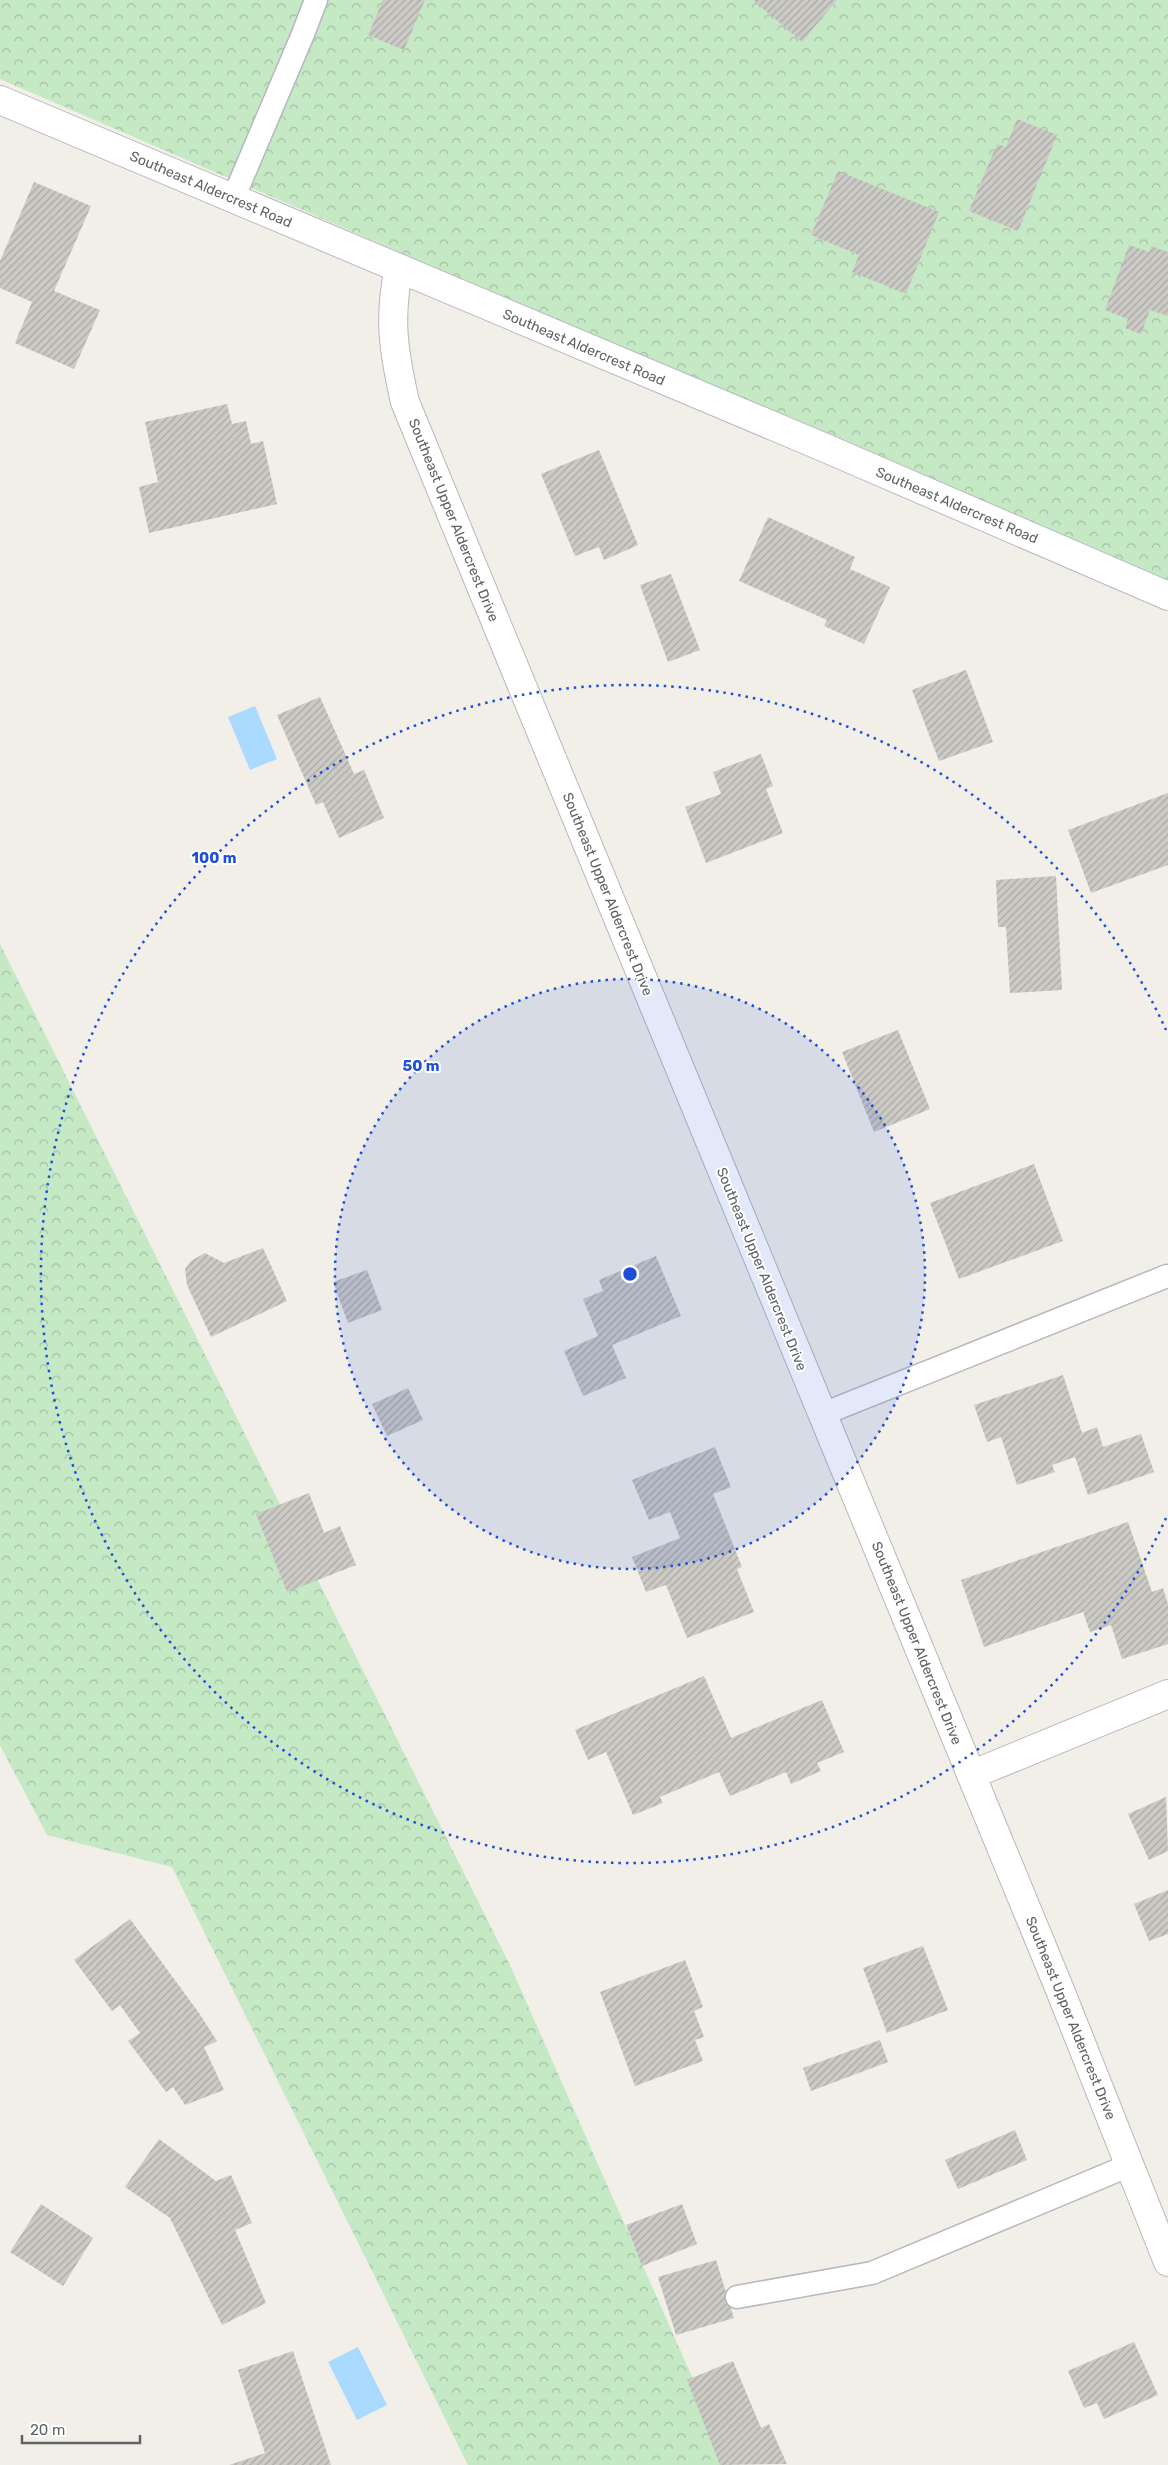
<svg xmlns="http://www.w3.org/2000/svg" width="1168" height="2465" font-family="Rubik,sans-serif">
  <style>
    .forest { fill: url(#forest-crowns) }
    .water { fill: #aadaff }
    .building { fill: url(#building-hatch) }
    .lines { fill: none; stroke-linecap: round; stroke-linejoin: round }
    .lane-casing { stroke: #b5b8bc; stroke-width: 25 }
    .street-casing { stroke: #b5b8bc; stroke-width: 30 }
    .secondary-casing { stroke: #b6babf; stroke-width: 30 }
    .lane { stroke: #fff; stroke-width: 22 }
    .street { stroke: #fff; stroke-width: 28 }
    .secondary { stroke: #fff; stroke-width: 28 }
    .ring { fill: none; stroke: #1d4ed8; stroke-width: 2.5; stroke-dasharray: 2.5 5 }
    .labels { text-anchor: middle; stroke-width: 4; stroke-linejoin: round; paint-order: stroke }
    .street-label { font-size: 14px; fill: #5f6368; stroke: #fff }
    .centre { fill: #1d4ed8; stroke: #fff; stroke-width: 2.5 }
    .ring-label { font-size: 15px; text-anchor: middle; font-weight: bold; fill: #1d4ed8; stroke: #fff; stroke-width: 4; stroke-linejoin: round; paint-order: stroke }
  </style>
  <defs>
    <pattern id="forest-crowns" width="20" height="18" patternUnits="userSpaceOnUse" patternTransform="scale(1.25)"><rect width="20" height="18" fill="#c5e8c5"/><path d="M2 6a3 3 0 1 1 6 0M12 15a3 3 0 1 1 6 0" fill="none" stroke="#a3c0a4"/></pattern>
    <pattern id="building-hatch" width="6" height="6" patternUnits="userSpaceOnUse" patternTransform="scale(1.25)"><rect width="6" height="6" fill="#cccac5"/><path d="M-1 1l2-2M0 6l6-6M5 7l2-2" fill="none" stroke="#a9a8a4"/></pattern>
  </defs>
  <rect width="100%" height="100%" fill="#f1efe8"/>
  <path class="forest" d="M0,0H1168V585L0,79Z
    M0,944L509,1963L731,2465H468L172,1867L47,1835L0,1745Z"/>
  <path class="water" d="M255,706L277,759L250,770L228,717Z
    M358,2347L387,2405L357,2420L328,2362Z"/>
  <path class="building" d="M383,0H425L404,50L368,35Z
    M753,0H837L802,42Z
    M1017,119L1057,135L1018,231L969,211L997,144L1006,147Z
    M838,171L939,212L906,294L852,272L859,255L811,235Z
    M34,182L91,206L54,291L100,310L74,369L15,343L32,302L0,288V261Z
    M1129,245L1149,252L1151,246L1168,252V316L1150,310L1141,334L1125,328L1128,319L1105,310Z
    M227,404L232,424L246,421L251,444L263,441L277,504L149,533L139,487L158,482L145,422Z
    M599,450L638,545L604,560L599,547L575,556L541,474Z
    M768,517L855,557L850,569L890,587L864,644L824,626L827,620L739,581Z
    M671,574L700,650L668,662L640,585Z
    M966,670L993,742L939,761L912,690Z
    M320,697L354,774L364,770L384,818L339,838L323,802L316,805L277,715Z
    M761,754L773,786L766,789L783,833L706,863L685,807L721,794L713,772Z
    M1168,793V865L1091,893L1068,830Z
    M1056,876L1062,990L1010,993L1006,927H998L996,880Z
    M898,1030L930,1109L874,1132L842,1052Z
    M1034,1164L1063,1241L959,1279L930,1203Z
    M263,1248L287,1301L211,1337L187,1285L185,1269L191,1261L205,1253L224,1263Z
    M656,1256L681,1316L612,1345L626,1378L583,1396L564,1351L598,1336L583,1299L603,1291L599,1280Z
    M367,1270L382,1310L348,1323L333,1282Z
    M1063,1375L1082,1433L1097,1427L1103,1447L1141,1434L1154,1472L1088,1495L1075,1457L1052,1465L1055,1472L1017,1485L1001,1437L987,1442L974,1405Z
    M408,1388L423,1420L387,1436L372,1404Z
    M715,1447L731,1487L713,1494L742,1567L737,1569L754,1612L687,1638L666,1585L646,1592L632,1557L680,1538L670,1512L649,1520L632,1480Z
    M309,1493L324,1533L340,1526L356,1565L287,1592L256,1514Z
    M1128,1522L1152,1592L1163,1588L1168,1604V1644L1122,1659L1111,1625L1090,1632L1083,1612L984,1647L961,1580Z
    M704,1676L731,1738L822,1700L844,1752L817,1763L821,1771L791,1784L786,1772L730,1796L719,1772L660,1797L663,1803L633,1815L606,1752L588,1760L575,1730Z
    M1166,1797L1168,1851L1149,1860L1128,1814Z
    M1168,1890V1934L1149,1941L1134,1904Z
    M130,1919L199,2013L217,2041L204,2047L224,2090L185,2105L173,2087L166,2092L128,2041L140,2033L120,2005L112,2011L74,1960Z
    M923,1946L948,2010L887,2033L863,1968Z
    M685,1960L703,2007L694,2011L704,2037L695,2040L703,2061L635,2086L600,1992Z
    M880,2040L888,2062L811,2091L803,2068Z
    M1015,2130L1027,2160L958,2189L945,2160Z
    M159,2139L216,2181L231,2175L252,2223L235,2230L266,2303L222,2325L170,2218L125,2187Z
    M41,2204L93,2238L63,2286L10,2252Z
    M682,2204L697,2244L642,2266L626,2225Z
    M716,2260L734,2318L676,2335L658,2277Z
    M1134,2342L1158,2395L1104,2419L1097,2403L1084,2408L1068,2371Z
    M293,2351L331,2465H229L265,2453L238,2370Z
    M733,2361L761,2428L769,2424L787,2464L720,2465L687,2380Z"/>
  <g class="lines">
    <g class="lane-casing">
      <path id="lane" d="M233,199L303,34L316,0
        M823,1414L1167,1276
        M737,2297L872,2273L1130,2165"/>
    </g>
    <g class="street-casing">
      <path id="street" d="M399,268C388,319 394,353 405,402L1060,1990L1168,2262
        M971,1775L1168,1694"/>
    </g>
    <g class="secondary-casing">
      <path id="secondary" d="M0,100L823,447L1168,596"/>
    </g>
    <use href="#lane" class="lane"/>
    <use href="#street" class="street"/>
    <use href="#secondary" class="secondary"/>
  </g>
  <circle cx="630" cy="1274" r="295" fill="#1d4ed8" fill-opacity=".12"/>
  <g class="ring">
    <circle cx="630" cy="1274" r="295"/>
    <path d="M1166 1518A589 589 0 1 1 1166 1030"/>
  </g>
  <g class="labels">
    <g class="street-label">
      <text transform="translate(211 189) rotate(23)" y="5">Southeast Aldercrest Road</text>
      <text transform="translate(584 347) rotate(23)" y="5">Southeast Aldercrest Road</text>
      <text transform="translate(957 505) rotate(23)" y="5">Southeast Aldercrest Road</text>
      <text transform="translate(454 520) rotate(68)" y="5">Southeast Upper Aldercrest Drive</text>
      <text transform="translate(608 894) rotate(68)" y="5">Southeast Upper Aldercrest Drive</text>
      <text transform="translate(762 1269) rotate(68)" y="5">Southeast Upper Aldercrest Drive</text>
      <text transform="translate(917 1643) rotate(68)" y="5">Southeast Upper Aldercrest Drive</text>
      <text transform="translate(1071 2018) rotate(68)" y="5">Southeast Upper Aldercrest Drive</text>
    </g>
  </g>
  <circle cx="630" cy="1274" r="8" class="centre"/>
  <g class="ring-label">
    <text x="214" y="863">100 m</text>
    <text x="421" y="1071">50 m</text>
  </g>
  <path d="M22 2435v8h118v-8" fill="none" stroke="#5f6368" stroke-width="2.5"/>
  <text x="30" y="2435" font-size="15" fill="#5f6368" stroke="#ffffff" stroke-width="4" paint-order="stroke">20 m</text>
</svg>
